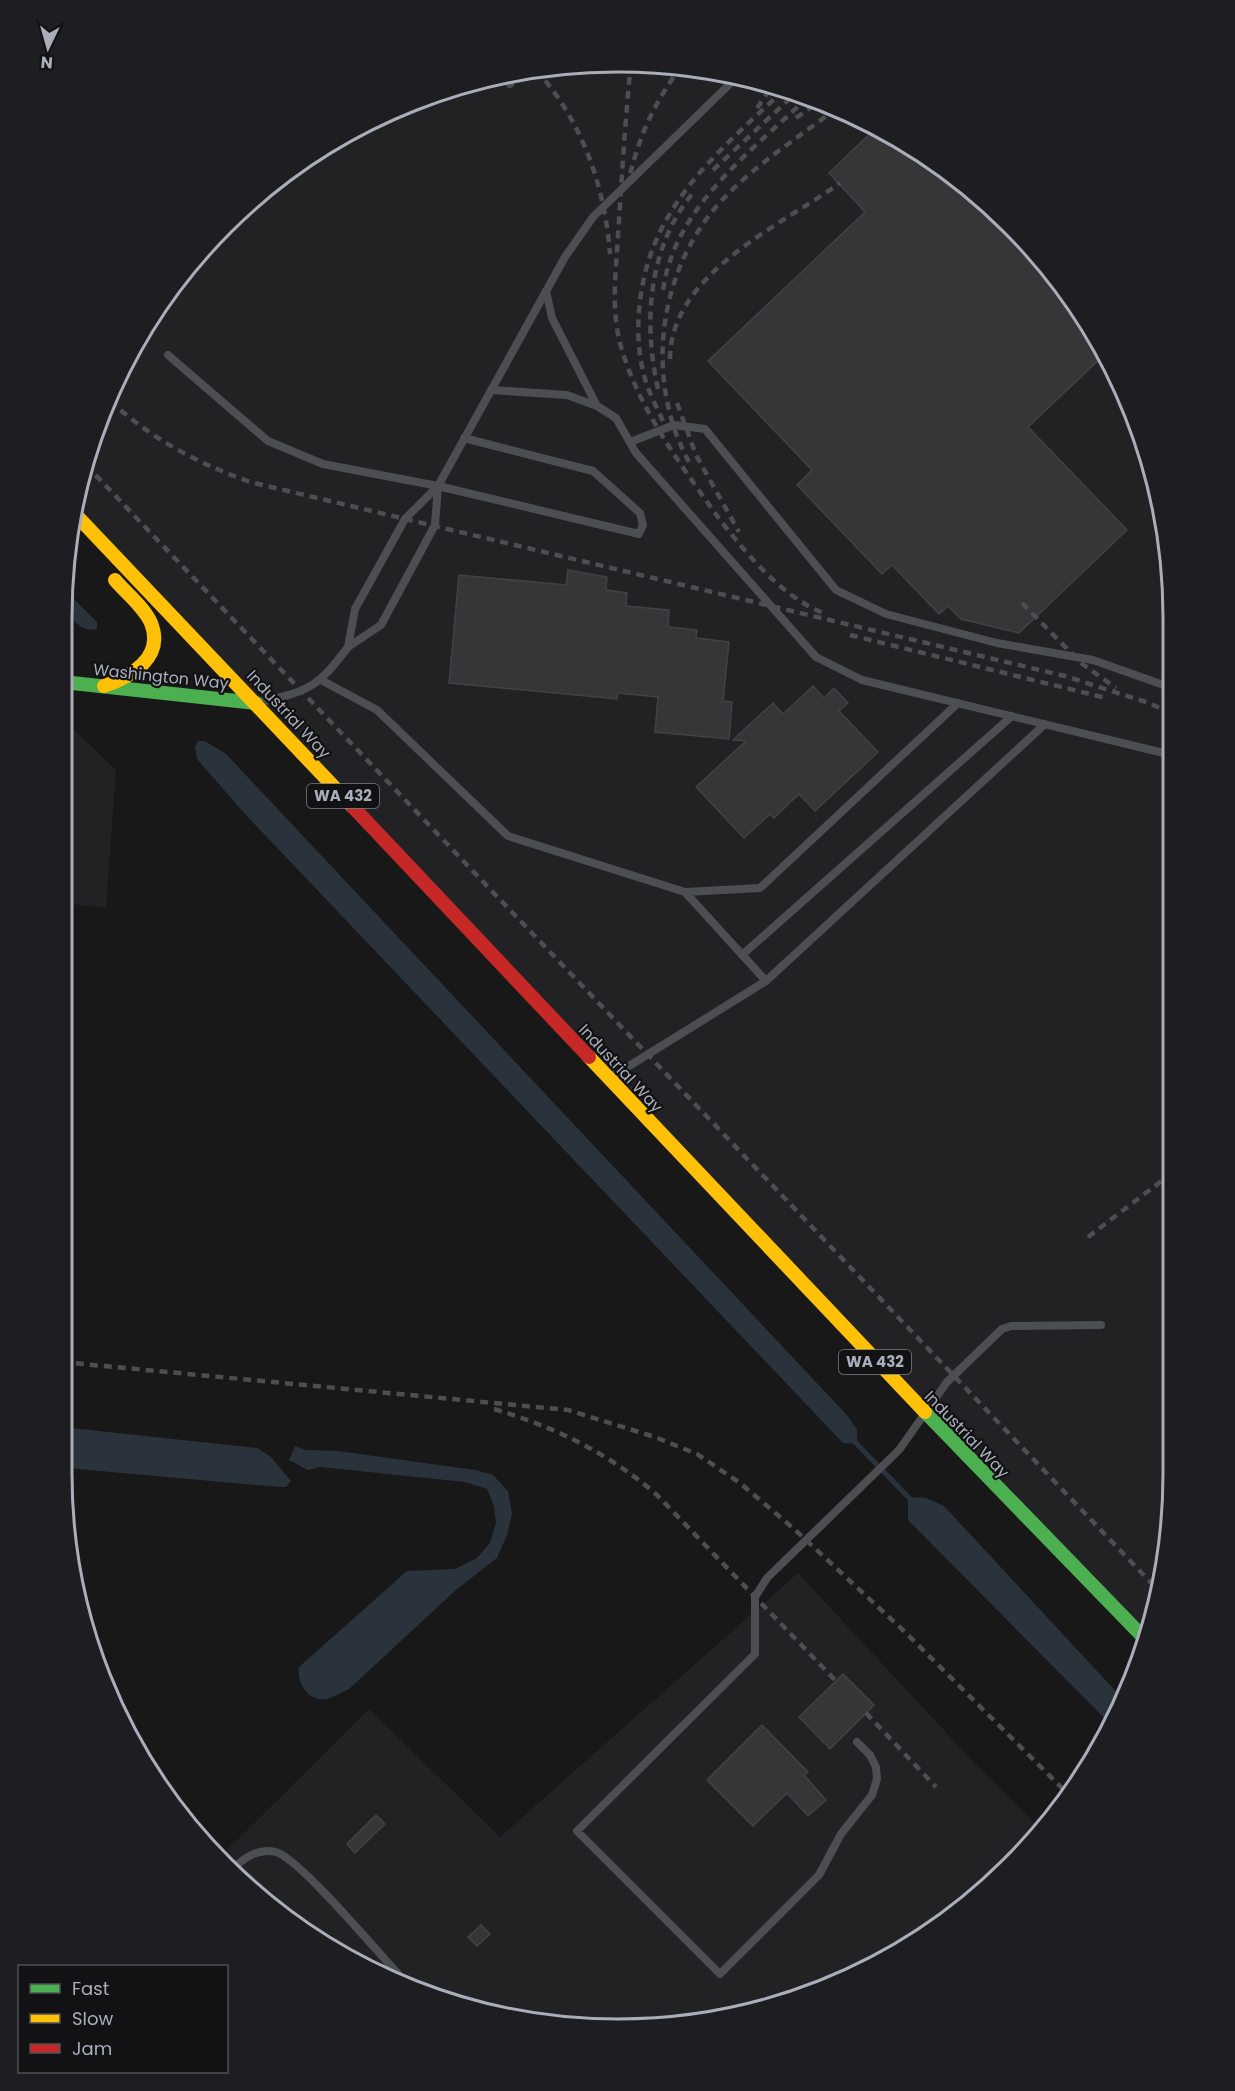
<svg xmlns="http://www.w3.org/2000/svg" width="1235" height="2091" font-family="Poppins,sans-serif">
  <style>
    .built { fill: #222225 }
    .water { fill: #2a333b }
    .lines { fill: none; stroke-linecap: round; stroke-linejoin: round }
    .stream { stroke: #2a333b; stroke-width: 5 }
    .building { fill: #363638; stroke: #414245; stroke-width: 1.5 }
    .lane { stroke: #4c4e52; stroke-width: 8 }
    .fast { stroke: #4caf50; stroke-width: 14 }
    .slow { stroke: #ffc107; stroke-width: 14 }
    .jam { stroke: #c62828; stroke-width: 14 }
    .rail { stroke: #4c4e51; stroke-width: 4.5; stroke-dasharray: 8 6; stroke-linecap: butt }
    .labels { text-anchor: middle; stroke-width: 4.5; stroke-linejoin: round; paint-order: stroke }
    .shield { fill: #121215; stroke: #7c7f88; stroke-width: 1.5 }
    .shield-label { font-size: 15px; font-weight: bold; fill: #a9aeba }
    .street-label { font-size: 16px; fill: #a9aeba; stroke: #121215 }
    .rim { fill: none; stroke: #a9aeba; stroke-width: 3 }
  </style>
  <rect width="100%" height="100%" fill="#181819"/>
  <path class="built" d="M617,62L726,72L830,104L926,155L1011,225L1099,339L1144,439L1172,581V1510L1147,1636L76,515L91,438L155,309L224,225L308,155L404,104L509,72Z
    M63,719L116,770L106,908L62,903Z
    M798,1573L980,1769L1038,1827L956,1914L797,2000L618,2029L473,2010L308,1936L222,1855L369,1709L500,1837Z"/>
  <path class="water" d="M63,588L97,622V629C82,633 73,619 63,609Z
    M198,741H205L226,754L845,1413L857,1429V1444L843,1443L245,814L197,759L195,747Z
    M62,1427L257,1448L271,1457L291,1481L286,1487H279L67,1468L62,1466Z
    M295,1446L305,1450L338,1451L475,1470L493,1475L508,1491L512,1514L507,1535L497,1558L456,1590L349,1689C342,1692 334,1697 326,1699C309,1702 296,1683 299,1667L407,1571L455,1569L477,1558L490,1543L496,1523L494,1506L487,1489L465,1482L320,1467L308,1470L289,1460Z
    M908,1497L926,1498L944,1506L1122,1698L1109,1723L908,1520Z"/>
  <g class="lines">
    <path class="stream" d="M853,1440L913,1502"/>
  </g>
  <path class="building" d="M876,128L926,155L1011,225L1099,339L1105,354L1028,427L1127,530L1019,633L961,619L948,606L939,614L892,565L882,574L797,485L812,470L708,361L865,212L829,173Z
    M568,570L607,577L606,590L627,593L626,606L669,610L668,627L697,630L696,638L729,642L723,701L732,702L729,739L655,732L658,697L618,693L617,699L449,683L459,575L566,585Z
    M813,686L824,698L834,688L848,703L839,711L878,752L815,811L799,794L774,818L770,814L744,838L696,787L746,741L733,740L773,703L783,714Z
    M843,1674L874,1705L830,1749L799,1717Z
    M762,1725L808,1772L804,1775L826,1800L808,1816L787,1793L753,1826L707,1780Z
    M376,1815L385,1824L355,1853L347,1844Z
    M481,1925L490,1934L477,1946L468,1937Z"/>
  <g class="lines">
    <path class="lane" d="M502,74L510,84
      M546,291L552,318L597,406
      M168,355L268,441L323,464L438,486L639,534L643,525L640,513L593,471L464,438
      M491,390L567,395L597,406L616,418L636,453L816,657L862,680L1172,755
      M630,442L674,425L705,429L836,590L886,614L997,643L1093,660L1172,688
      M438,486L435,525L381,625L348,647L355,609L405,519L438,486L565,257L593,217L738,76
      M321,680L377,710L508,836L685,892L766,981L613,1076
      M261,702C309,691 318,687 348,647
      M685,892L760,888L958,703
      M742,955L1012,716
      M766,981L1045,724
      M857,1742L870,1755L876,1767L877,1779L872,1795L841,1834L819,1875L720,1974L577,1831L755,1654V1597L767,1578L899,1450L947,1382L1002,1329L1011,1326L1101,1325
      M235,1867C246,1856 261,1848 276,1852C300,1859 379,1954 401,1977"/>
    <path class="fast" d="M63,682L256,703
      M925,1412L1146,1640"/>
    <path class="slow" d="M76,515L353,807
      M104,686C130,677 165,658 151,623C144,607 126,593 115,580
      M589,1057L925,1412"/>
    <path class="jam" d="M353,807L589,1057"/>
    <path class="rail" d="M631,63C625,120 622,177 618,235C616,271 611,308 620,343C637,406 678,461 715,513C740,547 783,599 824,613
      M536,70C582,120 605,187 610,254
      M757,108L772,86
      M796,118L820,101
      M713,170L796,93
      M627,187C638,139 651,108 680,68
      M663,290C675,206 751,152 808,97
      M670,359C670,274 780,226 840,183
      M658,389C643,323 648,247 693,193
      M110,401C152,439 197,463 250,482L1065,676L1149,703L1172,714
      M677,403L696,455L739,532
      M663,421C656,406 648,391 644,375C637,349 637,320 641,294C654,203 721,149 784,90
      M689,462C641,374 660,257 733,189C764,159 803,134 837,108
      M86,465L1157,1589
      M1022,603L1081,663L1116,688
      M850,635L1106,698
      M1088,1237L1172,1173
      M62,1362L568,1410L655,1437L697,1454L740,1483L793,1528L904,1631L1068,1794
      M494,1409C555,1427 608,1453 656,1494L836,1681
      M866,1713L936,1787"/>
  </g>
  <g class="labels">
    <g class="shield">
      <rect x="307" y="784" width="72" height="24" rx="4.5"/>
      <rect x="839" y="1350" width="72" height="24" rx="4.5"/>
    </g>
    <g class="shield-label">
      <text x="343" y="801">WA 432</text>
      <text x="875" y="1367">WA 432</text>
    </g>
    <g class="street-label">
      <text transform="translate(161 676) rotate(6)" y="6">Washington Way</text>
      <text transform="translate(289 714) rotate(47)" y="6">Industrial Way</text>
      <text transform="translate(621 1068) rotate(47)" y="6">Industrial Way</text>
      <text transform="translate(967 1434) rotate(46)" y="6">Industrial Way</text>
    </g>
  </g>
  <path d="M0 0H1235V2091H0ZM617 72H618A545 545 0 0 1 1163 617V1474A545 545 0 0 1 618 2019H617A545 545 0 0 1 72 1474V617A545 545 0 0 1 617 72Z" fill="#1e1e22" fill-rule="evenodd"/>
  <path class="rim" d="M617 72H618A545 545 0 0 1 1163 617V1474A545 545 0 0 1 618 2019H617A545 545 0 0 1 72 1474V617A545 545 0 0 1 617 72Z"/>
  <rect x="18" y="1965" width="210" height="108" fill="#121215" stroke="#4e5057" stroke-width="1.5"/>
  <rect x="30" y="1984" width="30" height="9" fill="#4caf50" stroke="#4e5057" stroke-width="1.5"/>
  <text x="72" y="1995" font-size="18" fill="#a9aeba">Fast</text>
  <rect x="30" y="2014" width="30" height="9" fill="#ffc107" stroke="#4e5057" stroke-width="1.5"/>
  <text x="72" y="2025" font-size="18" fill="#a9aeba">Slow</text>
  <rect x="30" y="2044" width="30" height="9" fill="#c62828" stroke="#4e5057" stroke-width="1.5"/>
  <text x="72" y="2055" font-size="18" fill="#a9aeba">Jam</text>
  <g transform="translate(48 48) rotate(185)" stroke="#121215" stroke-width="4.5" paint-order="stroke">
  <path d="M0-4.5L10 22L0 15L-10 22Z" fill="#a9aeba"/>
  <text y="-9" font-size="16" font-weight="bold" text-anchor="middle" fill="#a9aeba">N</text>
  </g>
</svg>
